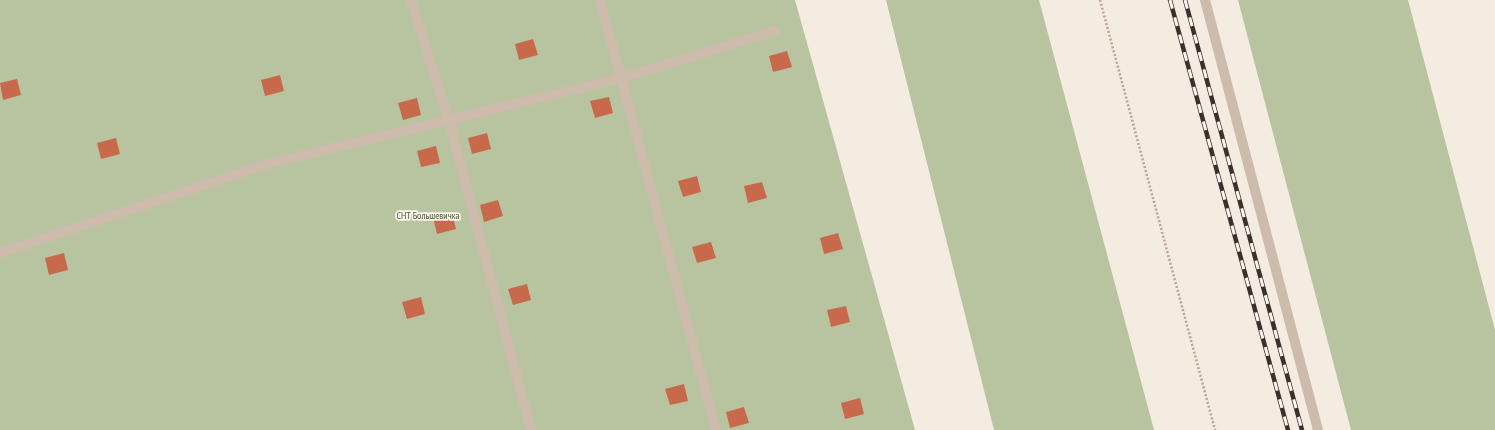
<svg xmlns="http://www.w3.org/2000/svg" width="1495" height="430" font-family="'PT Sans Narrow',sans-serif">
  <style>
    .green { fill: #b8c4a0 }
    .building { fill: #c8694b }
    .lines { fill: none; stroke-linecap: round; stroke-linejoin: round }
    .path { stroke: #b9a596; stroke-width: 2.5; stroke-dasharray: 2 2; stroke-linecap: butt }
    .service { stroke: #cdbbac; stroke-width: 10 }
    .minor { stroke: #cdbbac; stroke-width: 10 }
    .rail-casing { stroke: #3b302b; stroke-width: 4.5 }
    .rail { stroke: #fbf5ee; stroke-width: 3; stroke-dasharray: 9; stroke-linecap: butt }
    .labels { text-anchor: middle; stroke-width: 3.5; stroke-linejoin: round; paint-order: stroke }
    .park-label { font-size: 10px; fill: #4a5a2e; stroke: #fbf5ee }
  </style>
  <rect width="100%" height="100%" fill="#f4ebe1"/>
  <path class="green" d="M0,0H795L915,430H0Z
    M886,0H1039L1154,430H994Z
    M1238,0H1408L1495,330V430H1351Z"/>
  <path class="building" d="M533,39L538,55L519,60L515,44Z
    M787,51L792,67L773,72L769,56Z
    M280,75L284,91L265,96L261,80Z
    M17,79L21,95L3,100L0,83Z
    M609,97L613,113L595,118L590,101Z
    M417,98L421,115L403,120L398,103Z
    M487,133L491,149L472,154L468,138Z
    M116,138L120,154L101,159L97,143Z
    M436,146L440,163L421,167L417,151Z
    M697,176L701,192L683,197L678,181Z
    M762,182L767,198L748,203L744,186Z
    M498,200L503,216L484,222L480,205Z
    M452,213L456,229L437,234L433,217Z
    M838,233L843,249L824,254L820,238Z
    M711,242L716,258L697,263L692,247Z
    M64,253L68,270L49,275L45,258Z
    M527,284L531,300L513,305L508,289Z
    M421,297L425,314L407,319L402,302Z
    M846,306L850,322L831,327L827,310Z
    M684,384L688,401L670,405L665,389Z
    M860,398L864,414L845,419L841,403Z
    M744,407L749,423L730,428L726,412Z"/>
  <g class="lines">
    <path class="path" d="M1100,0L1215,430"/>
    <path class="service" d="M411,0L449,121L531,430
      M600,0L716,430
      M1205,0L1318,430"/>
    <path class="minor" d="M0,253L267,164L622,78L775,31"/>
    <g class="rail-casing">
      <path id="rail" d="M1170,0L1288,430
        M1185,0L1302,430"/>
    </g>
    <use href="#rail" class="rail"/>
  </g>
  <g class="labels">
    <g class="park-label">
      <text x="428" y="219">СНТ Большевичка</text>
    </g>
  </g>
</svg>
